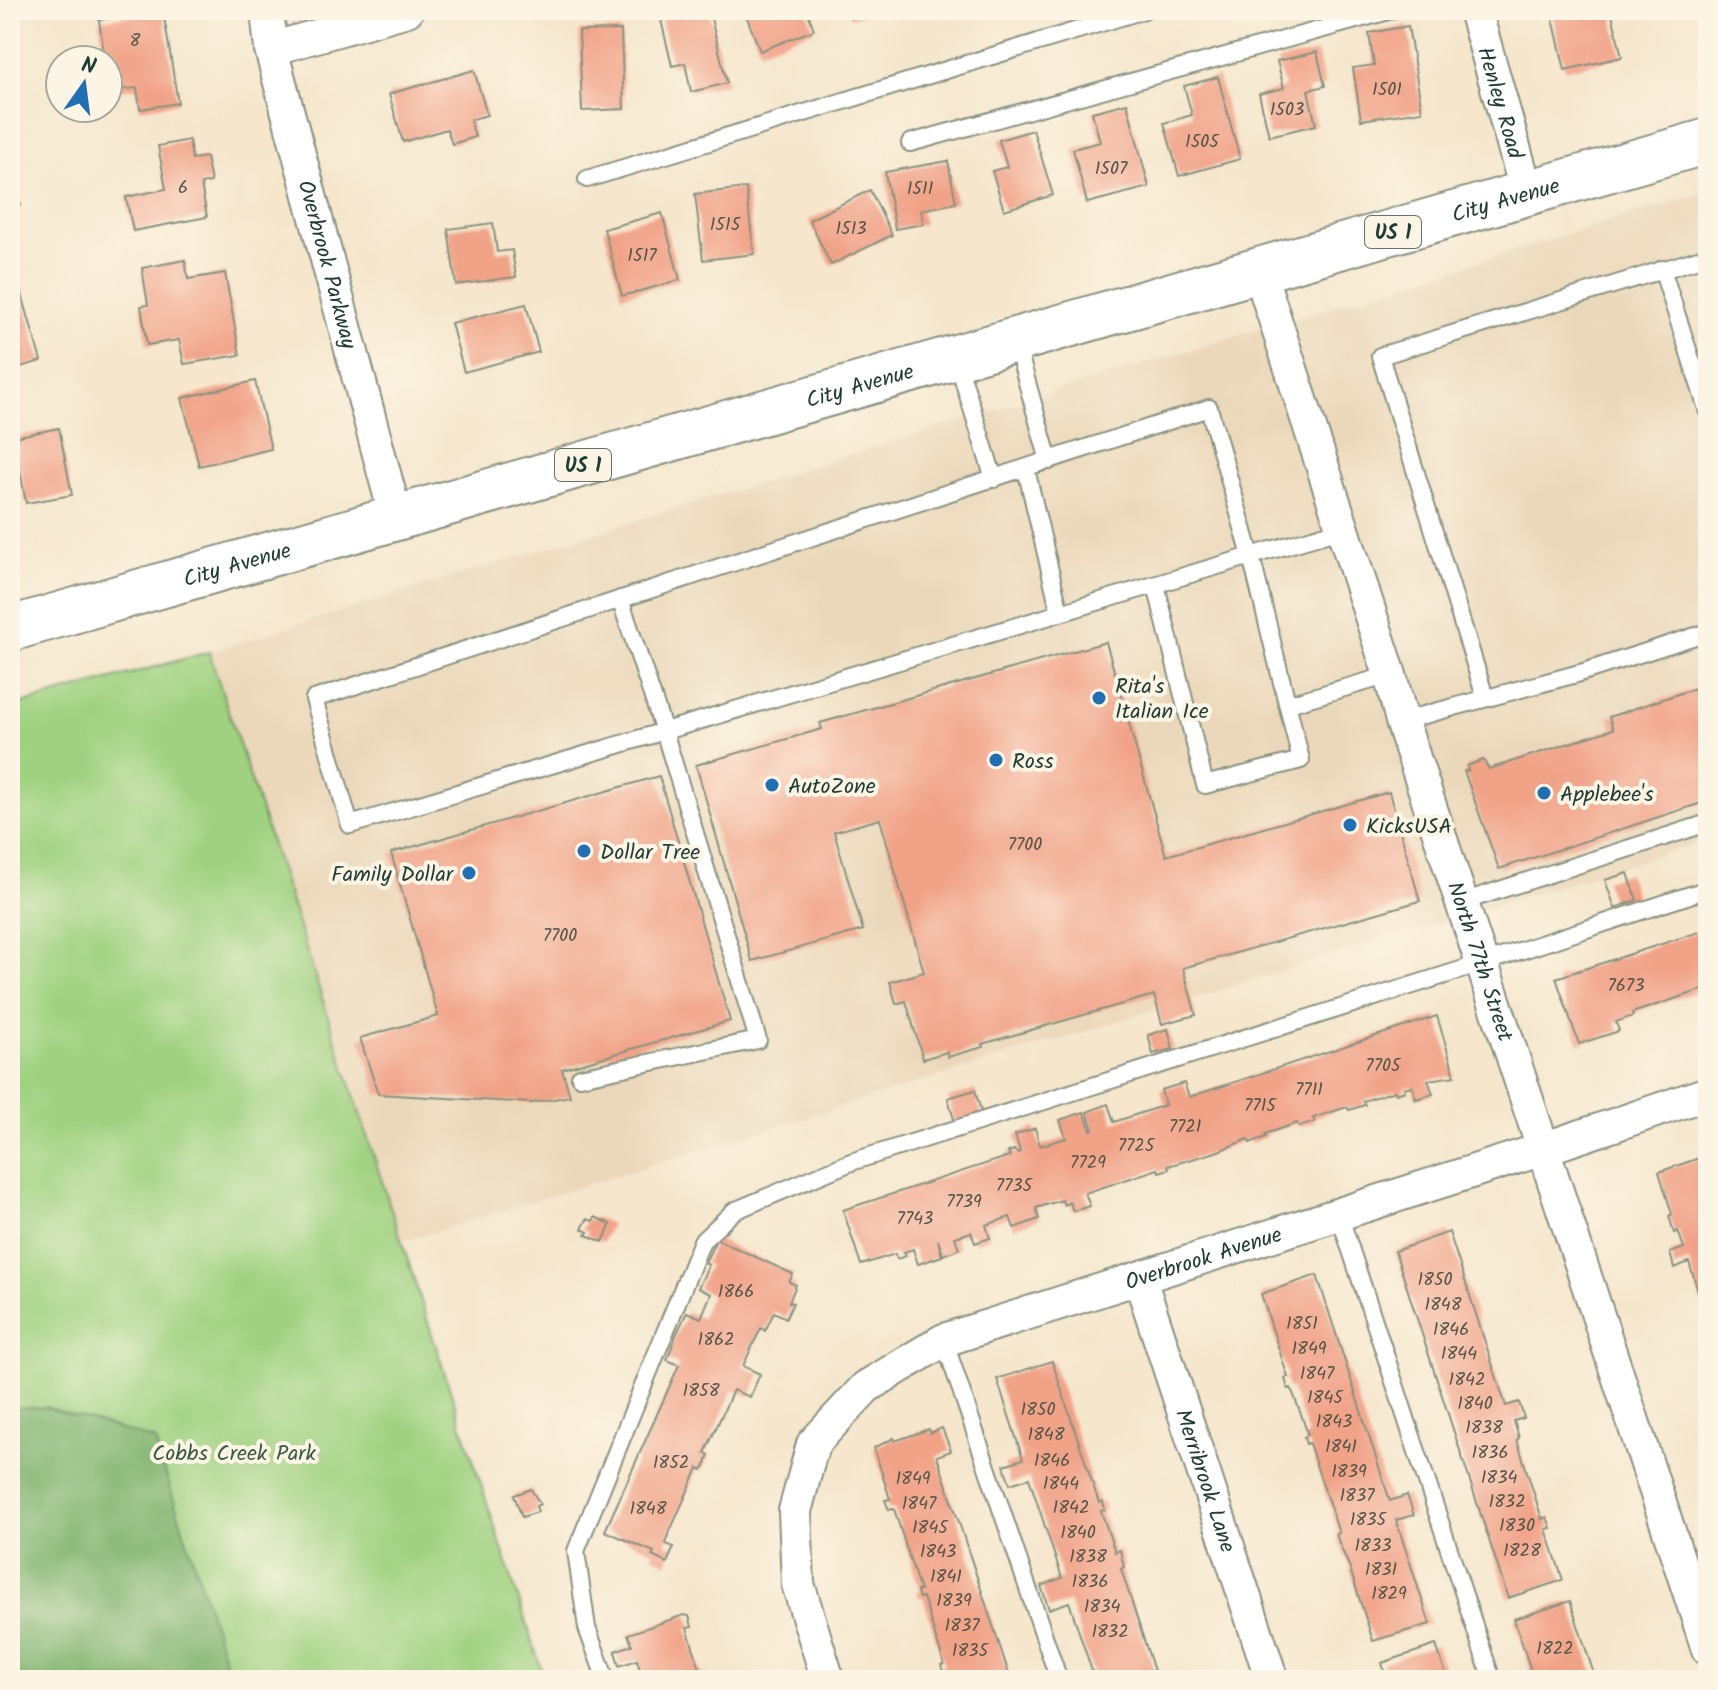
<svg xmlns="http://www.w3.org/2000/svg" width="1718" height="1690" font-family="Kalam,sans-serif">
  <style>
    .built { fill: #ebd8ba }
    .green { fill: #9fd180; stroke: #5f875a; stroke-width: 2 }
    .forest { fill: #7fb36e; stroke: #4f7851; stroke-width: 2 }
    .building { fill: #f1a388 }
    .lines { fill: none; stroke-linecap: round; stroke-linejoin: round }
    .lane-casing { stroke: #8a9280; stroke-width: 20 }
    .street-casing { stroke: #8a9280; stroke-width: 36 }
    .highway-casing { stroke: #8a9280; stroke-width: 48 }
    .lane { stroke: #fff; stroke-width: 16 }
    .street { stroke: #fff; stroke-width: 32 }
    .highway { stroke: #fff; stroke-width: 44 }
    .poi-dot { fill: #1f6fb2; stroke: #fcf5e5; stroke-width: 3 }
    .labels { text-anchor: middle; stroke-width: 8; stroke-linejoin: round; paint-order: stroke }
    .number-label { font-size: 18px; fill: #545649 }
    .shield { fill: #fcf5e5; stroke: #617469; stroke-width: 2 }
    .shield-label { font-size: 20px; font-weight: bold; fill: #1f3d34 }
    .street-label { font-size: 22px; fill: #1f3d34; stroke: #fcf5e5 }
    .poi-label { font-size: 22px; fill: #1f3d34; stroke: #fcf5e5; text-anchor: start }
    .park-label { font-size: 22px; fill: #395b43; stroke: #fcf5e5 }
  </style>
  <rect width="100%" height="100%" fill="#fcf5e5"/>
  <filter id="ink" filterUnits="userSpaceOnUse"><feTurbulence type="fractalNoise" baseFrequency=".0125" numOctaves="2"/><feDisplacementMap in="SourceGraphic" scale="16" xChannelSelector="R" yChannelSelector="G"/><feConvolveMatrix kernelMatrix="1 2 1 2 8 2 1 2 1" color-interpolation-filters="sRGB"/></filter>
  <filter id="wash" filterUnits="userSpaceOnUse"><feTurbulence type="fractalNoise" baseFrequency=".006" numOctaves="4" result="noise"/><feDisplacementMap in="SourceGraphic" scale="32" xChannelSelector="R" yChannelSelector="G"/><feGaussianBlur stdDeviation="1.8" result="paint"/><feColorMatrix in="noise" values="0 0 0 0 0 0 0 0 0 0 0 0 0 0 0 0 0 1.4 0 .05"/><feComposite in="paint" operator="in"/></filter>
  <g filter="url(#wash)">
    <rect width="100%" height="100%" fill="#f5e6cc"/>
    <path class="built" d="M1708,191V840L401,1242L209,652Z"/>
    <path class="green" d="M209,652L545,1680H10V707Z"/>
    <path class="forest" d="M46,1407L155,1440L231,1680H10V1408Z"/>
    <g id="blocks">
      <path class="building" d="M163,10L178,103L140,109L137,88L110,91L108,60H105L99,20Z
        M701,10H709L727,83L691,92L685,63L672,66L661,20Z
        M744,10H807L814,30L760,51Z
        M849,10H879V11L850,18Z
        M1551,10H1611L1622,57L1565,70Z
        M1408,26L1422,111L1361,120L1353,68L1374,65L1369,33Z
        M621,30L624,109L582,111L579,31Z
        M1317,52L1325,86L1308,90L1316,125L1269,136L1259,94L1284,88L1277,61Z
        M474,70L487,115L470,120L475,137L452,144L447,129L403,142L389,94Z
        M1218,77L1240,159L1179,176L1164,123L1192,115L1184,86Z
        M1127,103L1149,187L1087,203L1073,149L1100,142L1092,112Z
        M1033,130L1053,195L1004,210L992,171L1007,167L999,140Z
        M189,140L192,159L206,157L211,182L201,184L207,217L133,231L126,197L166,189L158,146Z
        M948,161L956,203L921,210L924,224L895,229L885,172Z
        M10,172L21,205L10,208Z
        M746,188L754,254L703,260L695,194Z
        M870,190L892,235L831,265L809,220Z
        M662,213L680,280L622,296L604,229Z
        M493,223L497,252L512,250L516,277L456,285L448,229Z
        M185,260L188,279L225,273L240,355L184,364L179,340L147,345L141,306L148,305L142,268Z
        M17,277L41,361L10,370V279Z
        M526,304L539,352L464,372L451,323Z
        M255,381L271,449L199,466L182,398Z
        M59,428L72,495L26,503L14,437Z
        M1106,642L1166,856L1389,792L1420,901L1183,968L1196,1015L1162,1024L1154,995L982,1044L983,1047L948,1057L947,1052L923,1059L906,1001L896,1004L890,982L924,972L880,819L834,832L863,930L752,961L696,765L822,729L820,723Z
        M1708,684V801L1499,869L1464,771H1468L1467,766L1483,760L1489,769L1613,729L1609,717Z
        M659,776L730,1021L562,1069L570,1096L532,1103L378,1094L360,1038L438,1016L391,853Z
        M1628,873L1637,900L1615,908L1605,880Z
        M1708,929V988L1632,1013L1633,1016L1616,1022L1619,1031L1579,1044L1556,978Z
        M1437,1016L1455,1076L1428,1080L1433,1094L1416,1099L1412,1086L1404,1088L1405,1091L1396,1094L1395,1091L1363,1101L1365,1105L1349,1110L1347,1107L1313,1118L1315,1122L1299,1127L1297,1123L1265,1134L1266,1137L1250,1143L1248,1139L1216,1152L1168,1166L1169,1169L1159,1172L1158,1169L1085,1193L1090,1206L1073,1211L1070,1202L1064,1205L1062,1200L1036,1208L1039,1219L1014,1228L1010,1217L986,1225L990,1238L975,1243L971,1232L962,1235L955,1237L959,1249L943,1255L938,1240L942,1256L918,1264L913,1249L904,1252L906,1256L897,1259L895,1254L861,1265L843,1210L1010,1156L1008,1152L1014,1150L1017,1153L1020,1152L1015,1135L1035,1128L1040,1146L1066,1138L1060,1120L1084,1112L1091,1130L1093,1129L1087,1112L1108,1104L1114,1122L1165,1105L1161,1090L1184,1083L1189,1097Z
        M1168,1029L1173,1049L1153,1054L1148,1035Z
        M975,1090L982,1115L955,1123L948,1098Z
        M1708,1155V1320H1707L1689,1262L1674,1268L1670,1253L1684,1248L1678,1231L1674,1233L1669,1216L1672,1214L1659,1172Z
        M595,1217L611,1224L603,1242L586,1235L588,1232L582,1229L587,1219L593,1221Z
        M1449,1232L1506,1406L1519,1402L1524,1418L1514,1421L1519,1438L1517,1440L1542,1519L1547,1517L1551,1528L1546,1529L1563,1580L1508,1598L1395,1251Z
        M716,1239L793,1274L789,1282L796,1285L789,1302L793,1303L786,1318L774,1312L765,1331L761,1328L743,1366L760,1374L750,1397L733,1390L705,1453L709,1455L706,1464L702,1470L698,1468L670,1531L666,1544L674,1547L667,1563L652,1556L654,1552L605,1531L679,1365L667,1360L676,1335L687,1312L701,1318L711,1294L698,1288L709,1265L705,1263Z
        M1317,1275L1390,1501L1407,1495L1414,1515L1396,1520L1430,1624L1373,1641L1349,1566L1339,1543L1336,1534L1339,1533L1317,1468L1309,1443L1306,1444L1304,1437L1308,1435L1302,1417L1291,1388L1288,1389L1285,1378L1288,1377L1261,1294Z
        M1052,1361L1099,1503L1103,1502L1105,1510L1101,1511L1115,1552L1120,1550L1124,1567L1121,1569L1157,1680H1095L1069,1602L1049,1609L1041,1586L1062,1578L1029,1478L1010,1484L1004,1465L1023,1459L997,1379Z
        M942,1428L951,1451L937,1456L1011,1680H946L941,1665L944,1664L923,1597L919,1598L917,1591H920L894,1509L889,1510L885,1500L890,1499L874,1448L894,1438L895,1441L929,1429L930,1433Z
        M531,1489L540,1504L536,1506L538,1512L522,1517L514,1495Z
        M1570,1601L1596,1680H1534L1514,1619Z
        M684,1615L689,1616L692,1627L687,1628L702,1675L706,1673L708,1680H643L637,1660L619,1666L615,1651L632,1645L628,1634Z
        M1436,1645L1448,1680H1387L1382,1663Z"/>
    </g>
  </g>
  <g filter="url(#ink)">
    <use href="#blocks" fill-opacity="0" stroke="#8a9280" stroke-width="2"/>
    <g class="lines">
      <g class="lane-casing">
        <path id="lane" d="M910,143L1392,10
          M587,179L1144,10
          M1662,269L1708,412
          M1016,343L1049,461
          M957,360L994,479
          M1026,469L1060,613
          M1156,585L1205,785L1301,760L1251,556L1209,408L314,699L350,825L1251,556L1343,529
          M1485,697L1380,356L1708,256
          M1288,704L1390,675
          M1402,721L1580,673L1708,632
          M1462,902L1708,823
          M580,1077L758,1040L664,731L620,599
          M1339,1214L1492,1680
          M944,1340L1059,1680
          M606,1680L587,1628L576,1551L702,1241L734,1211L851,1162L1483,963L1708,889"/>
      </g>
      <g class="street-casing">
        <g id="street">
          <path id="s1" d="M267,10L271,49L396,518"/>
          <path id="s2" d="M1475,10L1527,193"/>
          <path d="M271,49L407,10"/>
          <path id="s3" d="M1259,270L1390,675L1402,721L1708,1649"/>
          <path id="s4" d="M1140,1279L1272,1680"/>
          <path id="s5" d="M828,1680L798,1584L795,1511L813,1444L866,1387L944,1340L1543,1149L1708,1093"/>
        </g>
      </g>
      <g class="highway-casing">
        <g id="highway">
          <path id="s6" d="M10,629L1708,141"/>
        </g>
      </g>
      <use href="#lane" class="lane"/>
      <use href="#street" class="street"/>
      <use href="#highway" class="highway"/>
    </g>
  </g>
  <g class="poi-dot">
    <circle cx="1099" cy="698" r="8"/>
    <circle cx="996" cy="760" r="8"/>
    <circle cx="772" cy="785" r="8"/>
    <circle cx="1544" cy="793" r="8"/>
    <circle cx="1350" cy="825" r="8"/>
    <circle cx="584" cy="851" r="8"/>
    <circle cx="469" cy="873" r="8"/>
  </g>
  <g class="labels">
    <g class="number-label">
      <text x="135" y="46">8</text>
      <text x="1387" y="95">1501</text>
      <text x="1287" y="115">1503</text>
      <text x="1202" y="147">1505</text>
      <text x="1111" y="174">1507</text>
      <text x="183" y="193">6</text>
      <text x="920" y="194">1511</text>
      <text x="725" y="230">1515</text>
      <text x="851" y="234">1513</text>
      <text x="642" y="261">1517</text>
      <text x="1025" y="850">7700</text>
      <text x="560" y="941">7700</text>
      <text x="1626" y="991">7673</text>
      <text x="1383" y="1071">7705</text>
      <text x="1309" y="1095">7711</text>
      <text x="1260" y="1111">7715</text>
      <text x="1185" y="1132">7721</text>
      <text x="1136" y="1151">7725</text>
      <text x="1088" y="1168">7729</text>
      <text x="1014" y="1191">7735</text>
      <text x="964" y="1207">7739</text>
      <text x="915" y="1224">7743</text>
      <text x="1435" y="1285">1850</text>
      <text x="736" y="1297">1866</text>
      <text x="1443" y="1310">1848</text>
      <text x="1302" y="1329">1851</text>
      <text x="1451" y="1335">1846</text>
      <text x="716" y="1345">1862</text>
      <text x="1309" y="1354">1849</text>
      <text x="1459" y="1359">1844</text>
      <text x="1317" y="1379">1847</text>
      <text x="1467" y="1385">1842</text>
      <text x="701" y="1396">1858</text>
      <text x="1325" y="1403">1845</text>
      <text x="1475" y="1409">1840</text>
      <text x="1038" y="1415">1850</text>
      <text x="1334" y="1427">1843</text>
      <text x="1484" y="1433">1838</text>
      <text x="1046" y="1440">1848</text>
      <text x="1341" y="1452">1841</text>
      <text x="1490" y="1458">1836</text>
      <text x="1052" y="1466">1846</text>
      <text x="671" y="1468">1852</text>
      <text x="1349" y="1477">1839</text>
      <text x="1499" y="1483">1834</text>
      <text x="913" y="1484">1849</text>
      <text x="1061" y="1489">1844</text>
      <text x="1357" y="1501">1837</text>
      <text x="1507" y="1507">1832</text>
      <text x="919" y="1509">1847</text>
      <text x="1071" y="1513">1842</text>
      <text x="648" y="1514">1848</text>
      <text x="1368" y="1525">1835</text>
      <text x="1517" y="1531">1830</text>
      <text x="930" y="1533">1845</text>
      <text x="1078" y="1538">1840</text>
      <text x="1373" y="1551">1833</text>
      <text x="1522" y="1556">1828</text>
      <text x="938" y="1557">1843</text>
      <text x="1088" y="1562">1838</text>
      <text x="1381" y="1575">1831</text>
      <text x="946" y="1582">1841</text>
      <text x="1090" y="1587">1836</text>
      <text x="1389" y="1599">1829</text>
      <text x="954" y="1606">1839</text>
      <text x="1102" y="1612">1834</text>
      <text x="962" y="1631">1837</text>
      <text x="1110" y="1637">1832</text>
      <text x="1555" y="1654">1822</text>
      <text x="970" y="1656">1835</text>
    </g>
    <g class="shield">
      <rect x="1365" y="216" width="56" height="32" rx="6"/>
      <rect x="555" y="449" width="56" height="32" rx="6"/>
    </g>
    <g class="shield-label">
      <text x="1393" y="239">US 1</text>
      <text x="583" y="472">US 1</text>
    </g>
    <g class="street-label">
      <text dy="8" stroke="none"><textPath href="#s2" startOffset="96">Henley Road</textPath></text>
      <text dy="8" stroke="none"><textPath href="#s6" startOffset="1556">City Avenue</textPath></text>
      <text dy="8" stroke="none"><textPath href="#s1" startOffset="262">Overbrook Parkway</textPath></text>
      <text dy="8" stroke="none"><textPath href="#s6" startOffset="884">City Avenue</textPath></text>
      <text dy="8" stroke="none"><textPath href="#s6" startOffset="236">City Avenue</textPath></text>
      <text dy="8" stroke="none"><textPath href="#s3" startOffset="726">North 77th Street</textPath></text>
      <text dy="8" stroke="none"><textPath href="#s5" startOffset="684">Overbrook Avenue</textPath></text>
      <text dy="8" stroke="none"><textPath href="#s4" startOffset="212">Merribrook Lane</textPath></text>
    </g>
    <g class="poi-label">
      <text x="1115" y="693">Rita's<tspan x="1115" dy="25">Italian Ice</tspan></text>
      <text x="1012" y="768">Ross</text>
      <text x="788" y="793">AutoZone</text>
      <text x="1560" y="801">Applebee's</text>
      <text x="1366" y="833">KicksUSA</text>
      <text x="600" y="859">Dollar Tree</text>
      <text x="453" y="881" text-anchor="end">Family Dollar</text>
    </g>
    <g class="park-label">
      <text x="234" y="1460">Cobbs Creek Park</text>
    </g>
  </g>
  <rect width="1718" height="1690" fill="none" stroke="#fcf5e5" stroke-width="40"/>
  <g transform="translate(84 84) rotate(14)"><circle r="38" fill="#fcf5e5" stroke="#a4ab9e" stroke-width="2"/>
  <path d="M0-6L14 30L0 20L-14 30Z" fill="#1f6fb2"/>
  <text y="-12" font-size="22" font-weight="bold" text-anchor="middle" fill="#1f3d34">N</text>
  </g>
</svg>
